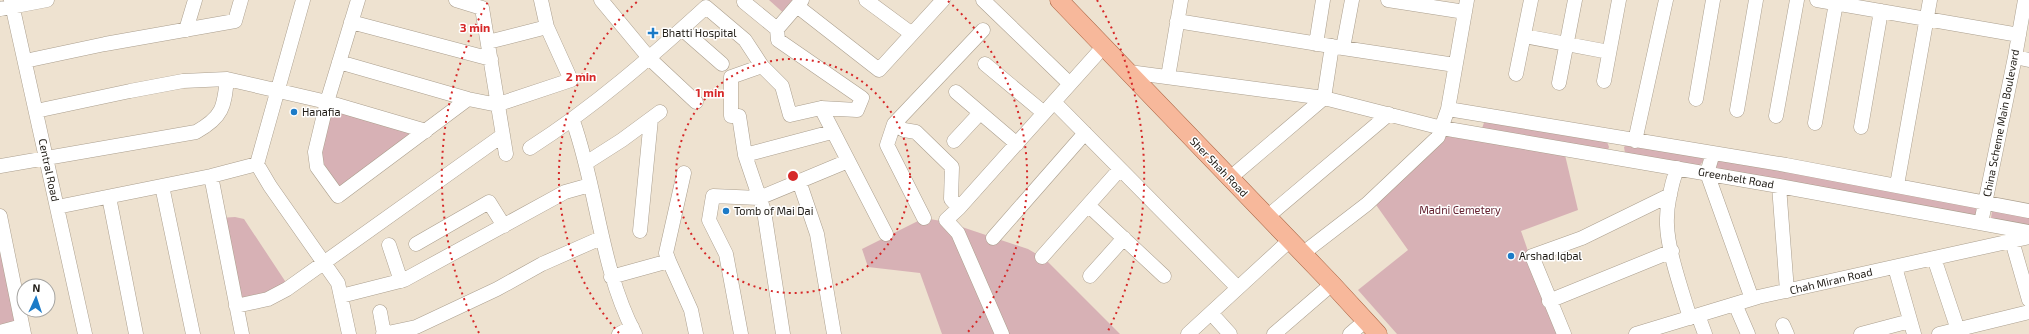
<svg xmlns="http://www.w3.org/2000/svg" width="2029" height="334" font-family="'Exo 2',sans-serif">
  <style>
    .green { fill: #d7b1b5 }
    .lines { fill: none; stroke-linecap: round; stroke-linejoin: round }
    .minor-casing { stroke: #ab9f8e; stroke-width: 15 }
    .major-casing { stroke: #a86241; stroke-width: 19 }
    .minor { stroke: #fff; stroke-width: 14 }
    .major { stroke: #f7b89b; stroke-width: 18 }
    .ring { fill: none; stroke: #d62828; stroke-width: 2; stroke-dasharray: 2 4 }
    .poi-dot { fill: #1c7bc7; stroke: #fff; stroke-width: 1.5 }
    .labels { text-anchor: middle; stroke-width: 3; stroke-linejoin: round; paint-order: stroke }
    .poi-label { font-size: 11px; fill: #1f1b15; stroke: #fff; text-anchor: start }
    .street-label { font-size: 11px; fill: #1f1b15; stroke: #fff }
    .park-label { font-size: 11px; fill: #642231; stroke: #fff }
    .centre { fill: #d62828; stroke: #fff; stroke-width: 2 }
    .ring-label { font-size: 12px; text-anchor: middle; font-weight: bold; fill: #d62828; stroke: #fff; stroke-width: 3; stroke-linejoin: round; paint-order: stroke }
  </style>
  <rect width="100%" height="100%" fill="#eee2d0"/>
  <path class="green" d="M769,0H802L788,17Z
    M327,102L426,131L341,194L317,167Z
    M1485,120L1606,139L1609,147L1608,150L1481,131Z
    M1445,136L1565,155L1578,210L1521,231L1557,334H1397L1358,290L1408,250L1374,202Z
    M1627,144L1703,157V161L1698,168L1625,153L1624,147Z
    M1719,160L1894,188L1976,207V215L1972,219L1715,172L1716,164Z
    M1992,211L2029,215V229L1991,218Z
    M235,217L244,219L289,287L236,306L219,218Z
    M924,218L947,222L1028,249L1045,259L1120,334H942L920,273L868,267L862,249Z
    M0,243L22,326L0,332Z"/>
  <g class="lines">
    <g class="minor-casing">
      <path id="minor" d="M11,0L85,334
        M358,0L327,102L315,152L317,167L338,196L468,99
        M456,0L482,8L506,154
        M541,0L547,27
        M601,0L650,59L696,102
        M866,0L912,34
        M983,0L1070,84
        M1352,0L1343,48L1455,65
        M1388,0L1465,12
        M1817,0L2019,35
        M744,2L777,29L802,0
        M797,6L879,70L943,0
        M0,9L47,0
        M1177,21L1343,48
        M351,22L491,59
        M682,29L722,64
        M186,30L195,0
        M1524,36L1609,52
        M488,42L547,27L571,80L502,103
        M1316,44L1323,0
        M2015,57L2029,60
        M25,61L105,44L235,21L241,0
        M339,62L468,99L498,105
        M985,64L1044,113
        M762,66L731,77V116H739L745,155L828,133
        M1129,72L1324,98L1442,128L1779,186L2029,232
        M1516,74L1531,0
        M1168,77L1181,0
        M1604,81L1619,0
        M1559,83L1575,0
        M956,92L1017,144
        M1696,99L1713,0
        M1054,102L1238,288
        M821,108L886,234
        M1448,109L1786,165L2029,211
        M1737,110L1756,0
        M36,111L130,91L183,81L227,79L327,102L426,131
        M1776,116L1797,0
        M573,121C598,191 600,267 635,334
        M1815,123L1836,3
        M894,124L887,145L924,218
        M1861,127L1881,11
        M954,141L980,113
        M1635,141L1666,0
        M530,148C594,107 650,58 706,7L745,40L762,66L782,86L790,115L821,108L857,110L862,98L778,40L777,29
        M1713,153L1707,173L1752,299
        M745,155L764,211L783,334
        M586,163L622,140L660,112
        M257,164L303,0
        M0,166L196,132C223,117 224,107 227,79
        M1677,168C1671,186 1666,206 1667,225C1668,252 1682,291 1690,318
        M211,176L242,334
        M1230,178L1324,98L1332,46
        M799,181L817,234L834,334
        M1897,185L1930,0
        M162,186L193,334
        M1779,186L1787,291
        M109,197L136,334
        M1088,205L1164,276
        M57,207L211,176L257,164L270,186L338,283L349,334
        M959,208L951,199L952,167L916,132L904,130L894,124L983,30
        M0,216L24,334
        M1267,217L1389,114
        M1981,223L2015,57L2025,0
        M640,231L651,119
        M993,238L1085,133
        M2012,241L2029,300
        M416,244L489,202L504,226
        M389,245L401,281
        M1302,254L1367,204L1438,137L1448,109L1467,0
        M1042,257L1120,169
        M1934,258L1958,330
        M669,261L691,310L696,334
        M1895,267L1914,334
        M1090,276L1124,238
        M611,277L669,261L666,253L684,173
        M341,296L404,280L565,192L590,185
        M1549,301L1672,251
        M1735,304L1748,334
        M236,306L268,299L287,289L503,135
        M380,312L384,334
        M1211,313L1230,334
        M1698,315L1705,334
        M1783,325L1787,334
        M0,332L22,326
        M383,334L416,327L497,289L542,264L601,238
        M619,334L632,327
        M741,334L726,254L709,220L713,196L759,198L848,161
        M1002,334L958,233L946,220L959,208L1104,46
        M1188,334L1289,241
        M1274,334L1332,284
        M1350,334L1365,321
        M1564,334L1532,256L1582,238L1670,195
        M1636,334L1758,297L2029,237
        M1861,334L1910,321
        M1939,334L2029,312"/>
    </g>
    <g class="major-casing">
      <path id="major" d="M1059,0L1332,284L1378,334"/>
    </g>
    <use href="#minor" class="minor"/>
    <use href="#major" class="major"/>
  </g>
  <g class="ring">
    <circle cx="793" cy="176" r="117"/>
    <path d="M619 333A234 234 0 0 1 638 1M948 1A234 234 0 0 1 967 333"/>
    <path d="M479 333A351 351 0 0 1 489 0M1097 0A351 351 0 0 1 1107 333"/>
  </g>
  <g class="poi-dot">
    <path d="M651 27h4v4h4v4h-4v4h-4v-4h-4v-4h4z"/>
    <circle cx="294" cy="112" r="4"/>
    <circle cx="726" cy="211" r="4"/>
    <circle cx="1511" cy="256" r="4"/>
  </g>
  <g class="labels">
    <g class="poi-label">
      <text x="662" y="37">Bhatti Hospital</text>
      <text x="302" y="116">Hanafia</text>
      <text x="734" y="215">Tomb of Mai Dai</text>
      <text x="1519" y="260">Arshad Iqbal</text>
    </g>
    <g class="street-label">
      <text transform="translate(2001 123) rotate(-79)" y="4">China Scheme Main Boulevard</text>
      <text transform="translate(1219 167) rotate(46)" y="4">Sher Shah Road</text>
      <text transform="translate(49 170) rotate(78)" y="4">Central Road</text>
      <text transform="translate(1736 178) rotate(10)" y="4">Greenbelt Road</text>
      <text transform="translate(1831 281) rotate(-13)" y="4">Chah Miran Road</text>
    </g>
    <g class="park-label">
      <text x="1460" y="214">Madni Cemetery</text>
    </g>
  </g>
  <circle cx="793" cy="176" r="6" class="centre"/>
  <g class="ring-label">
    <text x="475" y="32">3 min</text>
    <text x="581" y="81">2 min</text>
    <text x="710" y="97">1 min</text>
  </g>
  <g transform="translate(36 298) rotate(3)"><circle r="19" fill="#ffffff" stroke="#a5a4a1"/>
  <path d="M0-3L7 15L0 10L-7 15Z" fill="#1c7bc7"/>
  <text y="-6" font-size="11" font-weight="bold" text-anchor="middle" fill="#1f1b15">N</text>
  </g>
</svg>
